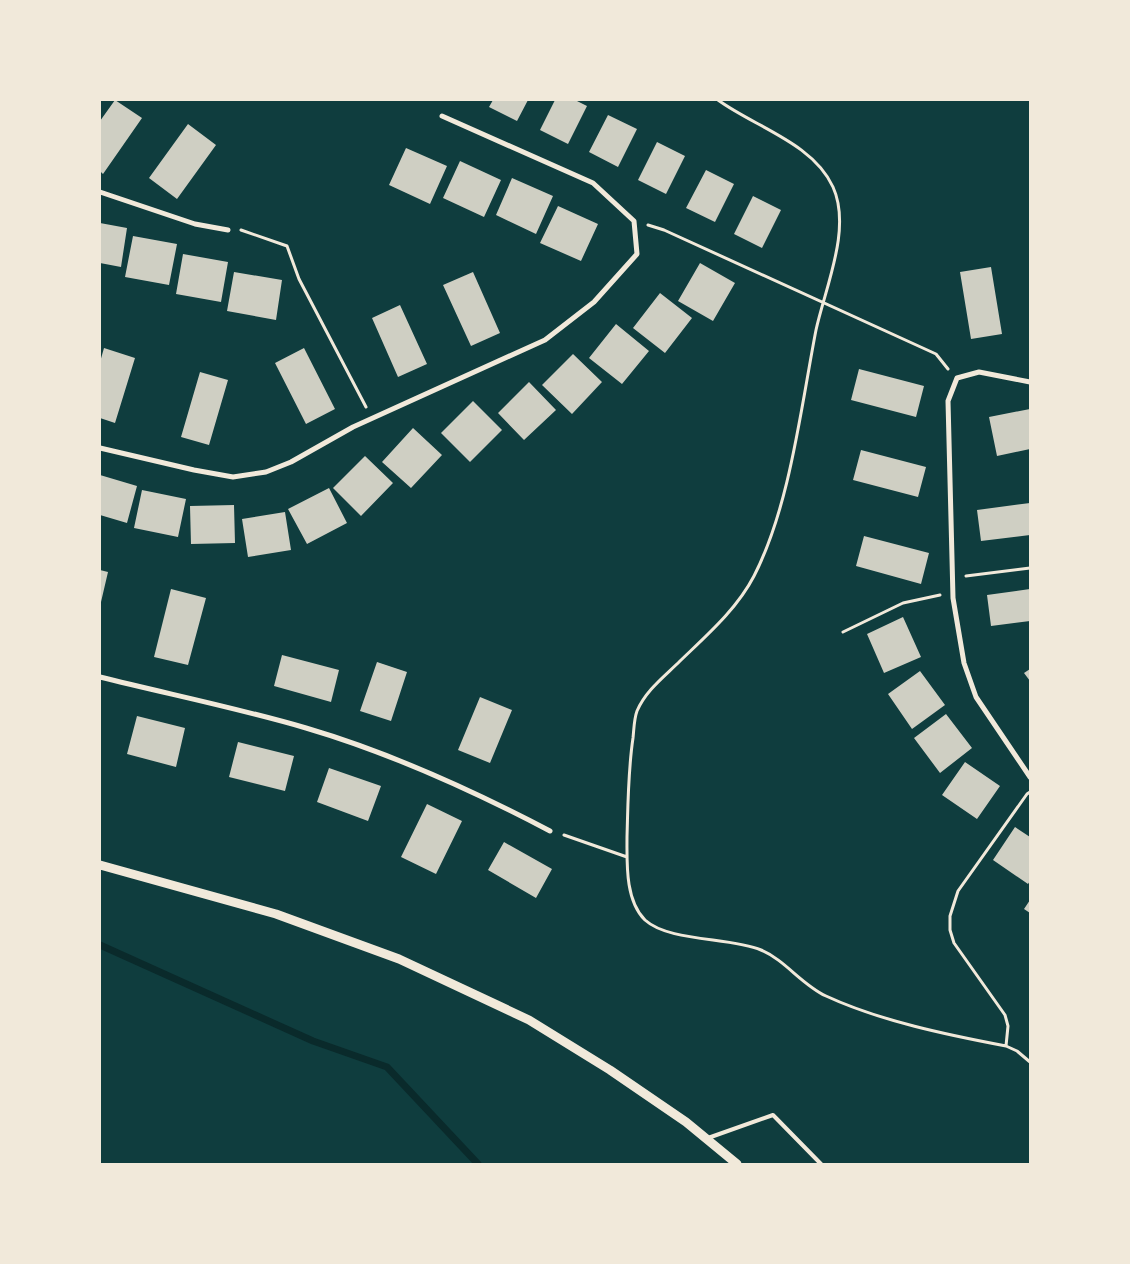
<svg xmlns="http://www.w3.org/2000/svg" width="1130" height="1264" font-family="'Source Serif 4',serif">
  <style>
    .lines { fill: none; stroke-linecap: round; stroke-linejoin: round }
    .stream { stroke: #0a2a2b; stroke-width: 7 }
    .building { fill: #cfcfc3 }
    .path { stroke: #f1e9da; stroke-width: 3 }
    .service { stroke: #f1e9da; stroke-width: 4 }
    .minor { stroke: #f1e9da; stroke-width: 5 }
    .tertiary { stroke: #f1e9da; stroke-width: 9 }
  </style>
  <rect width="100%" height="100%" fill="#0f3d3e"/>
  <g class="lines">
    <path class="stream" d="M100,945L313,1041L387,1067L478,1164"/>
  </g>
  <path class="building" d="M115,100L142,118L103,174L100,171V121Z
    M493,100H528L517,121L489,107Z
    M555,100H575L587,106L568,144L540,130Z
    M608,115L637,129L618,167L589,152Z
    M188,124L216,145L177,199L149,178Z
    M657,142L685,156L666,194L638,180Z
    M406,148L447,166L430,204L389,185Z
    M460,161L501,180L484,217L443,198Z
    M706,170L734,184L715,222L686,208Z
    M512,178L553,196L536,234L496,215Z
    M753,196L781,210L762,248L734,234Z
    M558,206L598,224L581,261L540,243Z
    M100,223L127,228L121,267L100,263Z
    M133,236L177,244L169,285L125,277Z
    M183,254L228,262L221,302L176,294Z
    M700,263L735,283L713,321L678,301Z
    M991,267L1002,334L971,339L960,272Z
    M234,272L282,280L276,320L227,311Z
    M473,272L500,333L471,346L443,285Z
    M660,293L692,318L665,353L633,328Z
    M400,305L427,364L398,377L372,318Z
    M616,324L649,351L622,384L589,358Z
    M104,348L135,358L115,423L100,418V362Z
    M304,348L335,409L306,424L275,363Z
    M573,354L602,382L572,414L542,385Z
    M859,369L924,386L916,417L851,400Z
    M200,372L228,380L209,445L181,437Z
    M529,382L556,410L524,440L498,413Z
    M473,401L502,430L470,462L441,433Z
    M1030,409V449L997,456L989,417Z
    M413,428L442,455L411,488L382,462Z
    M861,450L926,467L918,497L853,480Z
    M365,456L393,483L361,516L333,488Z
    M100,475L137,486L127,523L100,515Z
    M329,488L347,523L307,544L288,509Z
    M142,490L186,499L178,537L134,528Z
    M1030,503V535L981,541L977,510Z
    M234,505L235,543L191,544L190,506Z
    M285,512L291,550L248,557L242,519Z
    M864,536L929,553L921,584L856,566Z
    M100,570L108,572L101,602H100Z
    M171,589L206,598L188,665L154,657Z
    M1030,589V621L991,626L987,595Z
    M903,617L921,657L884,673L867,634Z
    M282,655L339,670L331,702L274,686Z
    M377,662L407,672L391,721L360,711Z
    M1030,669V681L1024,673Z
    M920,671L945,705L912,729L888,694Z
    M480,697L512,710L490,763L458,750Z
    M946,714L972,748L940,773L914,738Z
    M137,716L185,728L176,767L127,754Z
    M238,742L294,756L285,791L229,777Z
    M965,762L1000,786L977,819L942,795Z
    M329,768L381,786L368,821L317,802Z
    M427,804L462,821L436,874L401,857Z
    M1015,827L1030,837V881L1028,884L993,860Z
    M504,842L552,869L536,898L488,870Z
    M1030,900V913L1024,909Z"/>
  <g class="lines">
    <path class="path" d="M718,100C755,127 813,143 833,187C852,229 825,288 816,330C801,407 790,506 754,576C737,609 707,635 680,661C665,676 646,690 637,711C634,719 634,729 633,738C628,771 628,804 627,837C627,863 625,900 645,920C669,942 731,937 761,950C785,960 802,985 826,996C880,1021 948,1035 1006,1046L1017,1051L1030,1062
      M648,225L664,230L936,354L948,369
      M241,230L287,246L299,279L366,407
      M966,576L1030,568
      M843,632L903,603L940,595
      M564,835L627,857
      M1006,1046L1008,1026L1005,1015L954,943L950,930V916L958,891L1027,794L1030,792"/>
    <path class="service" d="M708,1138L773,1115L821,1164"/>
    <path class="minor" d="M100,192L195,224L228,230
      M1030,382L979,372L957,378L948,401L953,598L964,663L976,697L1030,777
      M100,448L194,470L233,477L266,472L291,462L353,427L545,340L594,302L637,254L634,221L593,183L442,116
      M100,677C168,694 238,708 306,728C391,753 472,790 550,831"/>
    <path class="tertiary" d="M100,865L276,914L399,959L529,1020L610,1070L686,1122L737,1164"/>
  </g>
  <rect width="1130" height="1264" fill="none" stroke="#f1e9da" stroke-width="202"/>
</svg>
